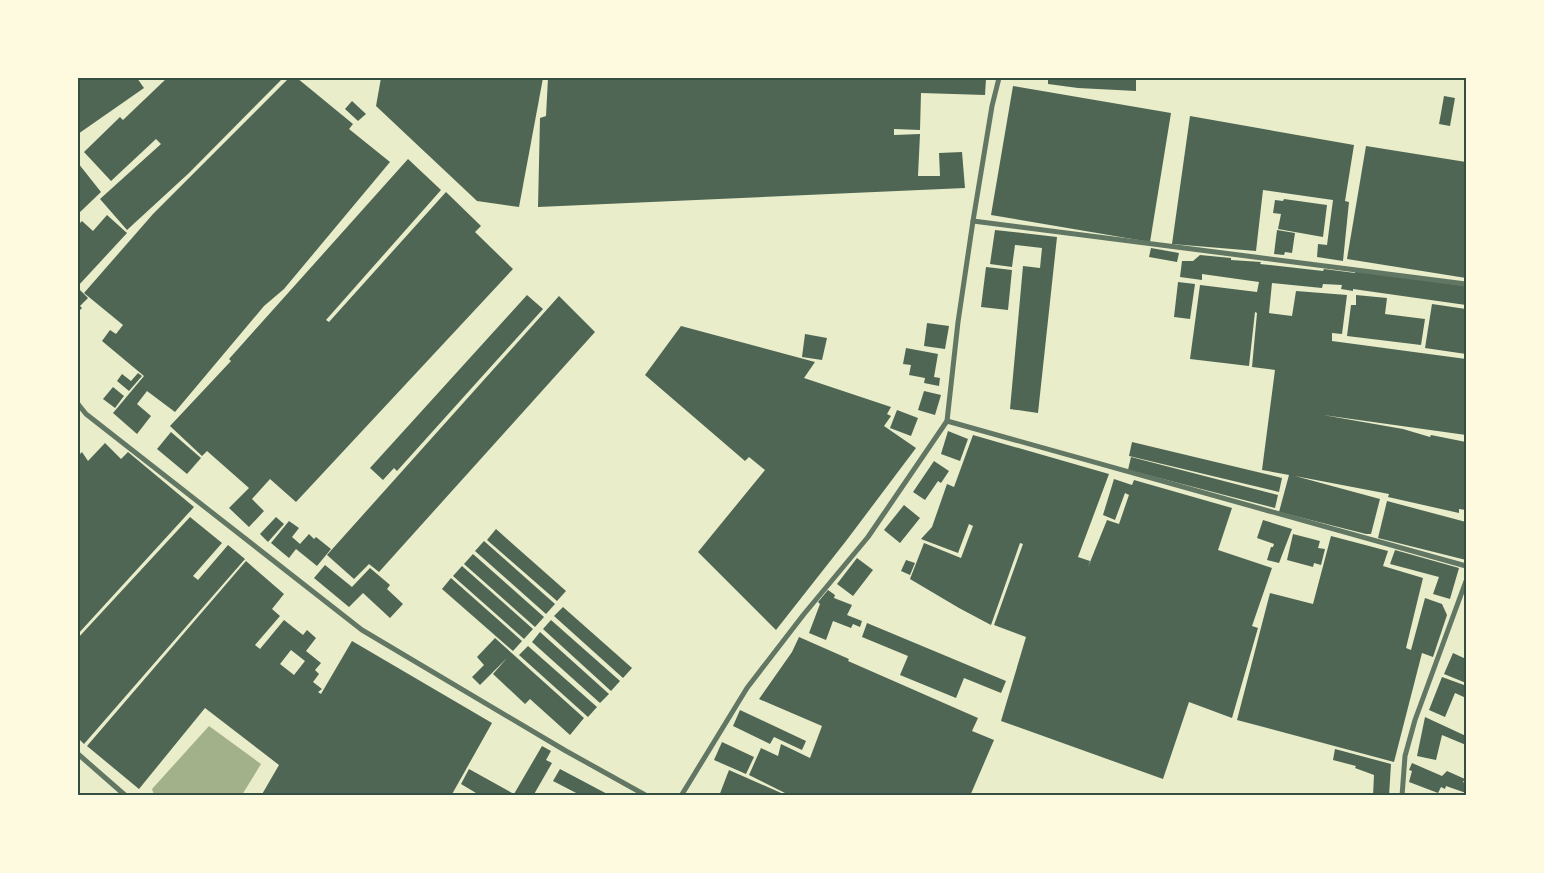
<svg xmlns="http://www.w3.org/2000/svg" width="1544" height="873" font-family="Karla,sans-serif">
<rect width="100%" height="100%" fill="#e9edc9"/>
<!-- water -->
<polygon fill="#a3b18a" points="209,726 261,764 242,795 154,795 152,789"/>
<!-- building -->
<g fill="#4f6655" fill-rule="evenodd">
<polygon points="78,78 137,78 144,88 78,134"/>
<polygon points="167,78 172,78 175,80 178,78 283,78 189,173 127,230 100,199 161,144 156,139 111,181 84,152 120,117 123,120"/>
<polygon points="289,78 297,78 353,124 349,129 390,162 284,289 264,306 175,412 147,391 137,404 151,416 137,434 113,413 144,376 102,341 110,330 116,334 123,325 84,293 153,214"/>
<polygon points="381,78 543,78 519,207 477,201 376,106"/>
<polygon points="548,78 962,78 986,79 985,95 921,93 920,130 894,129 894,135 920,134 918,176 940,176 939,153 962,152 965,188 538,207 540,118 546,116"/>
<polygon points="1048,78 1136,78 1136,91 1078,88 1048,84"/>
<polygon points="1013,86 1171,113 1150,242 991,215"/>
<polygon points="1444,96 1455,98 1450,126 1439,124"/>
<polygon points="352,101 366,114 358,121 345,109"/>
<polygon points="1190,116 1354,145 1345,201 1349,202 1343,261 1317,257 1318,244 1327,245 1333,200 1263,190 1256,251 1172,244"/>
<polygon points="1366,146 1466,162 1466,278 1347,259"/>
<polygon points="408,159 441,190 326,320 329,322 446,192 481,226 475,232 513,269 296,502 270,479 252,499 264,511 249,527 229,508 249,488 207,451 202,456 170,426 231,361 229,359"/>
<polygon points="78,163 101,192 78,214"/>
<polygon points="1284,199 1327,205 1323,237 1278,229 1281,214 1273,213 1275,200 1283,201"/>
<polygon points="107,215 127,233 78,286 78,225 82,221 93,231"/>
<polygon points="995,230 1057,237 1038,413 1010,409 1023,266 1040,268 1042,248 1015,245 1012,267 990,264"/>
<polygon points="1277,230 1295,233 1292,253 1285,252 1284,255 1274,254"/>
<polygon points="1151,248 1179,253 1177,262 1149,257"/>
<polygon points="1200,255 1231,258 1231,260 1261,262 1260,264 1323,271 1324,269 1355,273 1355,271 1466,286 1466,305 1353,289 1353,291 1341,289 1342,285 1323,284 1322,288 1272,283 1269,313 1292,316 1296,291 1347,295 1342,334 1332,333 1332,341 1466,359 1466,435 1323,415 1403,429 1430,437 1431,435 1466,442 1466,510 1459,509 1459,513 1388,497 1389,494 1295,476 1380,499 1371,534 1366,534 1279,512 1289,475 1262,470 1275,370 1252,367 1257,313 1255,312 1249,366 1190,359 1200,285 1257,292 1259,282 1202,274 1202,280 1180,277 1182,261 1193,261"/>
<polygon points="986,267 1012,270 1008,310 981,307"/>
<polygon points="1178,282 1195,284 1190,319 1174,317"/>
<polygon points="80,290 88,298 80,306 82,308 78,312 78,292"/>
<polygon points="527,295 543,309 397,471 394,468 383,480 370,468"/>
<polygon points="1356,295 1387,298 1385,314 1425,319 1421,345 1347,336 1351,305 1356,305"/>
<polygon points="559,296 595,332 379,572 369,564 354,579 327,555"/>
<polygon points="1432,304 1466,309 1466,354 1425,348"/>
<polygon points="927,323 949,326 945,349 924,346"/>
<polygon points="681,326 815,362 804,378 891,407 887,414 891,416 884,426 916,448 846,541 776,630 698,552 765,470 749,457 745,461 645,375"/>
<polygon points="805,334 827,338 822,360 802,357"/>
<polygon points="906,348 938,354 934,377 940,378 939,386 924,383 925,378 909,375 911,365 903,364"/>
<polygon points="138,373 142,376 129,391 117,381 122,374 131,381"/>
<polygon points="113,387 124,396 115,408 103,399"/>
<polygon points="924,391 941,395 935,415 918,410"/>
<polygon points="897,410 918,418 911,436 890,428"/>
<polygon points="948,431 968,439 960,461 941,454"/>
<polygon points="171,432 201,458 187,474 157,449"/>
<polygon points="973,435 1109,474 1078,557 1090,561 1088,567 1107,520 1119,524 1129,495 1125,493 1115,520 1103,515 1114,479 1132,485 1134,480 1232,508 1218,550 1272,568 1252,626 1258,628 1232,718 1189,702 1163,779 1001,721 1026,637 994,625 1023,544 1020,543 991,625 959,608 910,579 924,543 961,558 973,526 969,524 958,553 921,539 932,527 947,484 954,487"/>
<polygon points="1132,442 1282,478 1279,492 1129,456"/>
<polygon points="105,443 121,459 128,452 194,507 78,634 78,456 82,452 88,461"/>
<polygon points="1131,457 1278,495 1275,508 1128,470"/>
<polygon points="934,461 949,471 941,483 938,481 925,500 913,492"/>
<polygon points="1387,501 1466,522 1466,560 1378,538"/>
<polygon points="904,505 920,518 900,543 884,530"/>
<polygon points="190,517 222,543 193,576 198,580 228,545 245,559 84,744 78,738 78,638"/>
<polygon points="276,517 284,524 268,542 260,534"/>
<polygon points="1263,520 1292,529 1279,563 1267,560 1271,547 1273,547 1274,544 1257,538"/>
<polygon points="289,521 299,528 292,537 300,544 309,534 314,539 316,537 331,549 317,566 296,549 289,558 271,543"/>
<polygon points="496,529 566,591 557,601 487,540"/>
<polygon points="1293,534 1320,541 1318,548 1325,549 1321,565 1314,563 1313,567 1287,560"/>
<polygon points="1331,536 1388,551 1383,566 1423,578 1406,648 1411,650 1425,598 1442,604 1447,615 1433,657 1422,653 1394,762 1237,720 1270,593 1313,604"/>
<polygon points="484,541 555,604 546,614 475,551"/>
<polygon points="1395,550 1459,568 1450,599 1433,594 1439,577 1390,564"/>
<polygon points="473,554 544,617 535,627 464,564"/>
<polygon points="857,558 873,570 853,596 837,584"/>
<polygon points="906,560 915,563 910,575 901,571"/>
<path d="M246,561L284,594L272,609L280,616L255,645L260,649L284,620L303,635L307,630L316,638L306,651L321,663L315,670L319,674L313,682L322,689L318,692L321,694L352,641L492,723L451,796H261L279,765L205,708L139,789L87,746ZM291,650L305,661L294,675L280,664Z"/>
<polygon points="325,565 352,587 370,568 390,585 387,589 403,604 390,618 363,593 349,607 314,578"/>
<polygon points="462,566 533,629 524,639 453,576"/>
<polygon points="451,578 522,641 513,651 442,589"/>
<polygon points="828,590 835,595 834,598 852,605 847,615 862,621 860,627 853,624 851,628 833,621 826,640 809,633 820,604 818,602"/>
<polygon points="563,607 632,668 623,678 554,616"/>
<polygon points="551,620 620,681 611,691 543,629"/>
<polygon points="867,623 1006,681 1001,693 964,678 956,698 900,675 908,656 862,637"/>
<polygon points="540,632 609,694 600,703 532,642"/>
<polygon points="799,637 849,659 848,661 978,718 972,731 994,740 970,796 791,796 749,775 761,748 778,756 781,744 810,758 822,726 759,699 792,652"/>
<polygon points="495,638 584,718 570,735 530,699 525,704 493,674 507,658 480,685 472,677 484,665 477,657"/>
<polygon points="528,646 597,707 588,717 519,655"/>
<polygon points="1453,653 1466,659 1466,683 1444,674"/>
<polygon points="1442,677 1464,685 1464,687 1466,688 1466,698 1455,693 1445,717 1429,710"/>
<polygon points="740,710 806,741 802,750 774,737 770,744 733,726"/>
<polygon points="1425,717 1466,736 1466,745 1442,735 1436,760 1417,756"/>
<polygon points="722,742 754,757 746,774 714,760"/>
<polygon points="542,746 551,751 546,760 552,763 533,796 481,796 461,784 469,769 514,794"/>
<polygon points="1335,749 1391,764 1389,796 1373,796 1374,775 1355,768 1356,766 1333,760"/>
<polygon points="1412,763 1442,776 1447,771 1465,779 1463,782 1466,784 1466,793 1446,786 1445,789 1441,787 1438,793 1409,782 1412,771 1409,770"/>
<polygon points="560,769 611,796 582,796 553,781"/>
<polygon points="729,770 788,796 719,796"/>
</g>
<g fill="none" stroke-linecap="round" stroke-linejoin="round">
<!-- minor -->
<g stroke="#617663" stroke-width="5">
<polyline points="973,221 1466,284"/>
<polyline points="78,404 86,414 362,630 566,751 647,796"/>
<polyline points="947,421 1466,566"/>
<polyline points="78,754 126,796"/>
<polyline points="681,796 747,688 804,614 868,537 947,421 958,322 973,221 992,106 999,78"/>
<polyline points="1402,796 1405,756 1415,720 1466,581"/>
</g>
</g>
<!-- border -->
<rect width="1544" height="873" fill="none" stroke="#fefae0" stroke-width="158"/>
<rect x="79" y="79" width="1386" height="715" fill="none" stroke="#344e41" stroke-width="2"/>
</svg>
